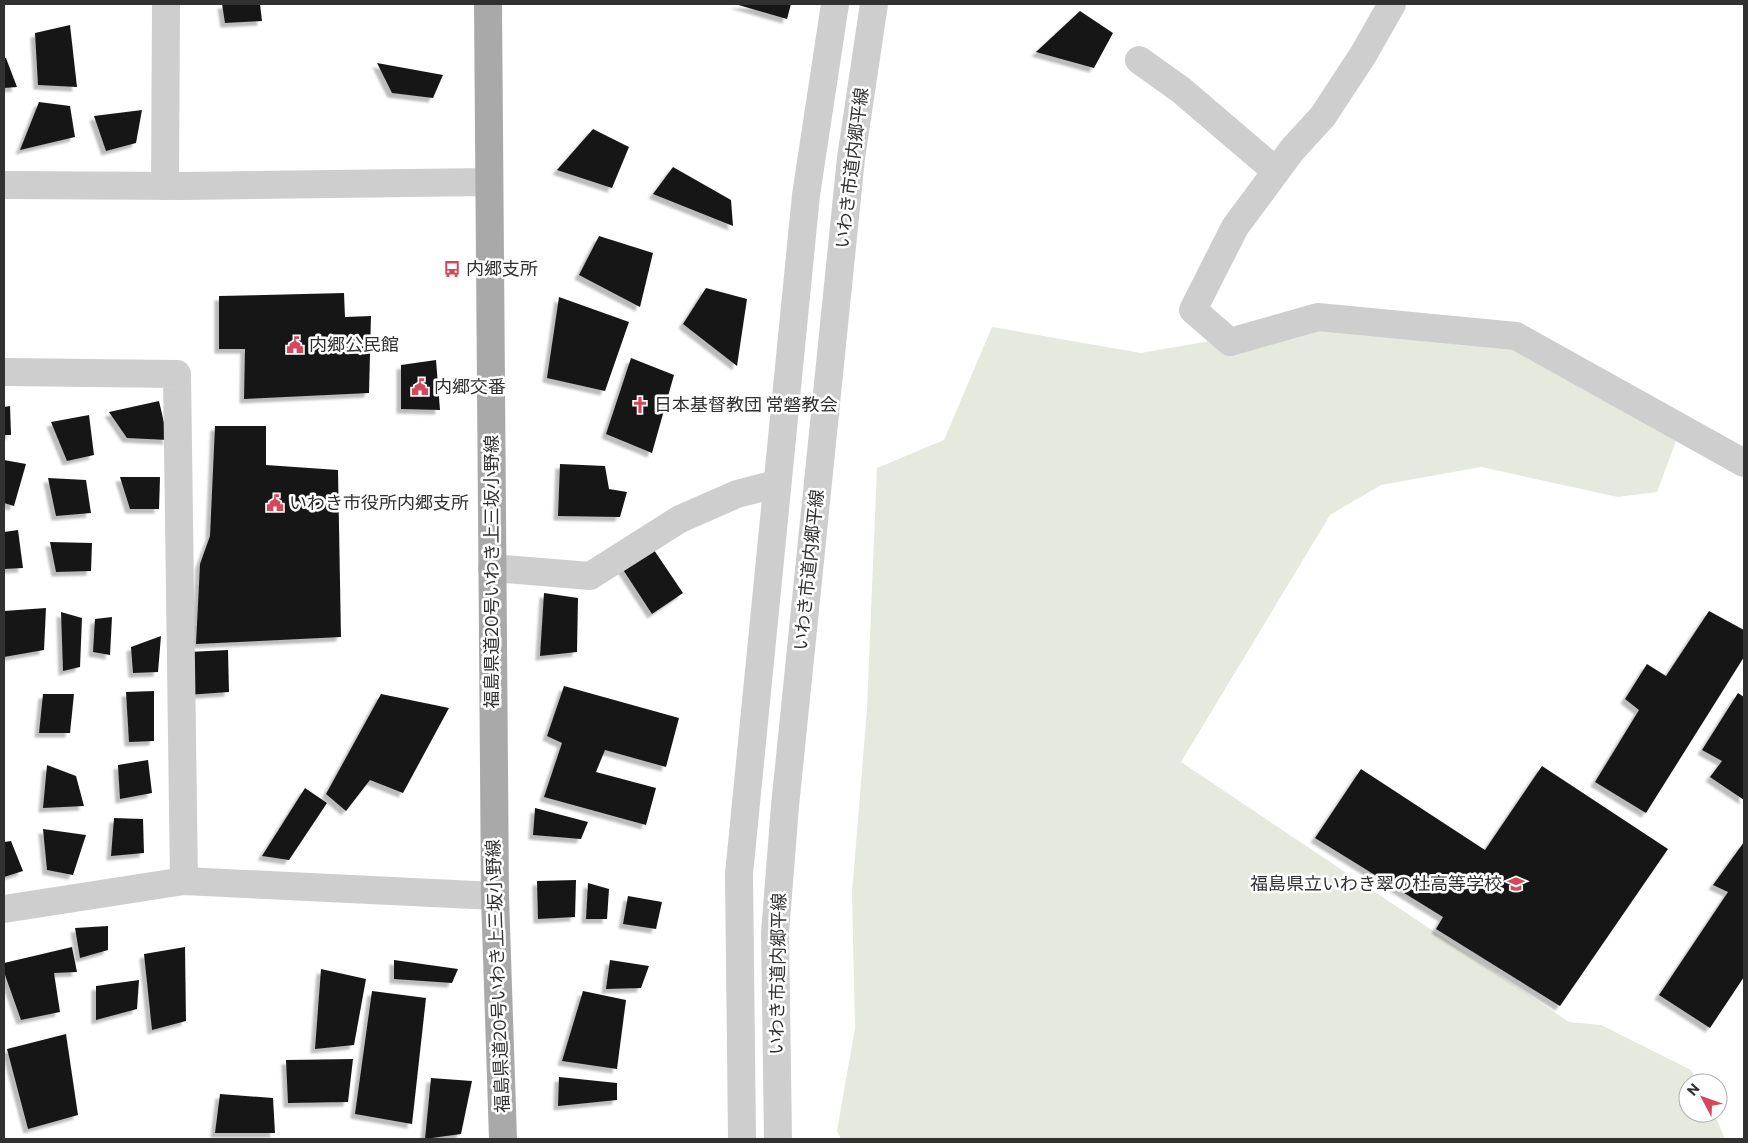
<svg xmlns="http://www.w3.org/2000/svg" width="1748" height="1143" font-family="Commissioner,'Noto Sans JP',sans-serif">
<defs>
<filter id="shadow"><feDropShadow dx="-4.5" dy="4.5" stdDeviation="1" flood-color="#0004"/></filter>
</defs>
<rect width="100%" height="100%" fill="#fff"/>
<!-- green -->
<polygon fill="#e5e9de" points="1302,325 1489,339 1632,406 1676,441 1657,492 1618,497 1481,467 1381,485 1330,515 1181,762 1569,1022 1601,1025 1691,1070 1698,1083 1688,1083 1688,1113 1714,1113 1725,1139 841,1139 837,1131 855,1028 852,893 867,709 877,468 944,440 992,327 1141,353"/>
<!-- building -->
<g fill="#181818" filter="url(#shadow)">
<polygon points="222,4 260,4 262,21 225,23"/>
<polygon points="735,4 791,4 787,19"/>
<polygon points="1080,11 1113,33 1094,68 1036,52"/>
<polygon points="70,25 77,87 38,85 35,33"/>
<polygon points="4,58 6,58 17,87 4,88"/>
<polygon points="377,63 443,75 433,98 392,93"/>
<polygon points="39,102 70,106 75,137 20,150"/>
<polygon points="142,110 136,143 106,151 94,116"/>
<polygon points="593,129 629,147 612,188 557,170"/>
<polygon points="673,167 731,200 733,226 653,194"/>
<polygon points="599,236 653,253 640,307 579,275"/>
<polygon points="706,288 747,299 737,366 683,324"/>
<polygon points="344,293 345,317 371,316 369,393 244,399 245,349 219,349 219,296"/>
<polygon points="559,297 629,322 605,391 547,378"/>
<polygon points="631,358 674,375 652,453 606,434"/>
<polygon points="436,360 440,410 401,409 401,365"/>
<polygon points="159,401 168,440 127,438 109,412"/>
<polygon points="10,406 11,435 4,435 4,407"/>
<polygon points="89,415 94,455 67,461 51,422"/>
<polygon points="215,426 266,426 266,465 338,470 341,637 196,644 200,564 210,536"/>
<polygon points="4,460 26,464 14,506 4,503"/>
<polygon points="560,464 605,466 609,489 627,492 620,517 558,516"/>
<polygon points="120,477 160,477 159,509 130,509"/>
<polygon points="48,478 86,480 91,513 56,516"/>
<polygon points="18,530 23,568 4,569 4,532"/>
<polygon points="50,542 92,543 91,571 56,572"/>
<polygon points="654,550 683,593 652,614 620,565"/>
<polygon points="544,593 578,598 577,652 540,656"/>
<polygon points="46,608 44,650 4,657 4,611"/>
<polygon points="1709,611 1744,630 1744,657 1646,813 1595,782 1639,710 1625,699 1647,664 1666,676"/>
<polygon points="61,612 82,618 80,667 63,671"/>
<polygon points="112,617 110,655 93,652 95,619"/>
<polygon points="161,636 158,672 133,673 131,647"/>
<polygon points="228,650 229,692 187,695 188,652"/>
<polygon points="564,686 679,718 666,767 605,750 596,772 656,788 646,825 544,797 562,743 547,736"/>
<polygon points="154,691 154,741 129,742 126,692"/>
<polygon points="1738,693 1744,697 1744,800 1710,777 1722,761 1702,750"/>
<polygon points="43,694 74,694 70,733 39,733"/>
<polygon points="381,694 449,708 403,793 370,780 346,811 326,794"/>
<polygon points="148,760 152,793 120,799 118,765"/>
<polygon points="47,765 76,776 84,806 43,808"/>
<polygon points="1542,766 1668,849 1560,1006 1436,929 1443,917 1315,838 1361,769 1485,850"/>
<polygon points="305,788 327,803 289,860 262,856"/>
<polygon points="535,808 588,822 581,839 533,835"/>
<polygon points="114,818 143,819 144,853 111,856"/>
<polygon points="43,829 86,835 73,875 47,870"/>
<polygon points="11,841 23,871 4,877 4,842"/>
<polygon points="1744,842 1744,977 1710,1028 1659,995 1728,892 1713,885"/>
<polygon points="576,880 575,917 538,919 537,881"/>
<polygon points="588,883 609,889 607,919 586,919"/>
<polygon points="628,896 662,902 656,929 623,924"/>
<polygon points="108,926 108,950 80,958 75,928"/>
<polygon points="72,947 77,972 54,973 60,1012 21,1020 4,972 4,963"/>
<polygon points="185,947 186,1021 152,1030 144,954"/>
<polygon points="394,960 458,969 452,983 394,979"/>
<polygon points="610,960 649,966 641,988 606,989"/>
<polygon points="321,969 366,979 354,1045 315,1049"/>
<polygon points="139,980 137,1009 96,1020 96,986"/>
<polygon points="372,991 426,998 412,1124 355,1114"/>
<polygon points="583,991 626,1000 617,1069 562,1061"/>
<polygon points="66,1034 78,1115 28,1129 7,1049"/>
<polygon points="353,1059 348,1102 288,1103 286,1060"/>
<polygon points="559,1077 617,1083 617,1100 558,1106"/>
<polygon points="431,1078 472,1081 461,1134 425,1139"/>
<polygon points="220,1094 273,1098 275,1133 215,1133"/>
</g>
<g fill="none" stroke-linecap="round" stroke-linejoin="round">
<!-- minor -->
<g stroke="#cecece" stroke-width="28">
<polyline points="1392,4 1363,55 1323,116 1292,150 1235,227 1193,310 1230,342 1318,317 1516,336 1744,463"/>
<polyline points="1139,60 1181,90 1276,171"/>
<polyline points="4,185 184,186 489,182"/>
<polyline points="165,186 166,4"/>
<polyline points="4,372 177,374 184,881"/>
<polyline points="492,568 590,576 680,519 737,494 776,484"/>
<polyline points="4,909 184,881 495,896"/>
<polyline points="742,1139 739,874 806,195 835,4"/>
<polyline points="778,1139 775,933 785,806 851,158 874,4"/>
</g>
<!-- major -->
<polyline stroke="#a9a9a9" stroke-width="28" points="488,4 495,896 503,1139"/>
</g>
<!-- icons -->
<defs>
<g id="bus-bare" transform="scale(1.35)"><path d="M-5-6H5V4H4V6H2V4H-2V6H-4V4H-5ZM-3.5-4V0h7V-4ZM-3.5 1.2v1.5H-2V1.2ZM2 1.2v1.5H3.5V1.2Z" fill="#d5475b" stroke="#fff" stroke-width="2.5" paint-order="stroke"/></g>
<g id="civic-bare" transform="scale(1.35)"><path d="M-.6-6.5H3V-4.5H.6V-3L4-1V1h2V6H-6V1h2V-1L-.6-3ZM-1.2 2.5V6h2.4V2.5Z" fill="#d5475b" stroke="#fff" stroke-width="2.5" paint-order="stroke"/></g>
<g id="church-bare" transform="scale(1.35)"><path d="M-1.2-6h2.4v3.5h3.3v2.4h-3.3V6h-2.4V-.1h-3.3v-2.4h3.3Z" fill="#d5475b" stroke="#fff" stroke-width="2.5" paint-order="stroke"/></g>
<g id="school-bare" transform="scale(1.35)"><path d="M0-5L7-2L0 1L-7-2ZM-4 1L0 2.5L4 1V4Q0 6-4 4Z" fill="#d5475b" stroke="#fff" stroke-width="2.5" paint-order="stroke"/></g>
</defs>
<g fill-rule="evenodd">
<use href="#bus-bare" x="452" y="269"/>
<use href="#civic-bare" x="295" y="345"/>
<use href="#civic-bare" x="420" y="387"/>
<use href="#church-bare" x="640" y="405"/>
<use href="#civic-bare" x="275" y="503"/>
<use href="#school-bare" x="1516" y="884"/>
</g>
<g text-anchor="middle" stroke-width="5" stroke-linejoin="round" paint-order="stroke">
<!-- street labels -->
<g font-size="18" fill="#313131" stroke="#fff">
<text transform="translate(852 168) rotate(-83)" y="6">いわき市道内郷平線</text>
<text transform="translate(809 570) rotate(-84)" y="6">いわき市道内郷平線</text>
<text transform="translate(492 572) rotate(-90)" y="6">福島県道20号いわき上三坂小野線</text>
<text transform="translate(778 974) rotate(-89)" y="6">いわき市道内郷平線</text>
<text transform="translate(498 976) rotate(-92)" y="6">福島県道20号いわき上三坂小野線</text>
</g>
<!-- poi labels -->
<g font-size="18" fill="#313131" stroke="#fff" text-anchor="start">
<text x="466" y="275">内郷支所</text>
<text x="309" y="351">内郷公民館</text>
<text x="434" y="393">内郷交番</text>
<text x="654" y="411">日本基督教団 常磐教会</text>
<text x="289" y="509">いわき市役所内郷支所</text>
<text x="1502" y="890" text-anchor="end">福島県立いわき翠の杜高等学校</text>
</g>
</g>
<!-- border -->
<rect width="1748" height="1143" fill="none" stroke="#313131" stroke-width="10"/>
<!-- north arrow -->
<g transform="translate(1703 1098) rotate(311)"><circle r="24" fill="#ffffff" stroke="#adadad"/>
<path d="M0-4L9 19L0 12L-9 19Z" fill="#d5475b"/>
<text y="-8" font-size="14" font-weight="bold" text-anchor="middle" fill="#313131">N</text>
</g>
</svg>
